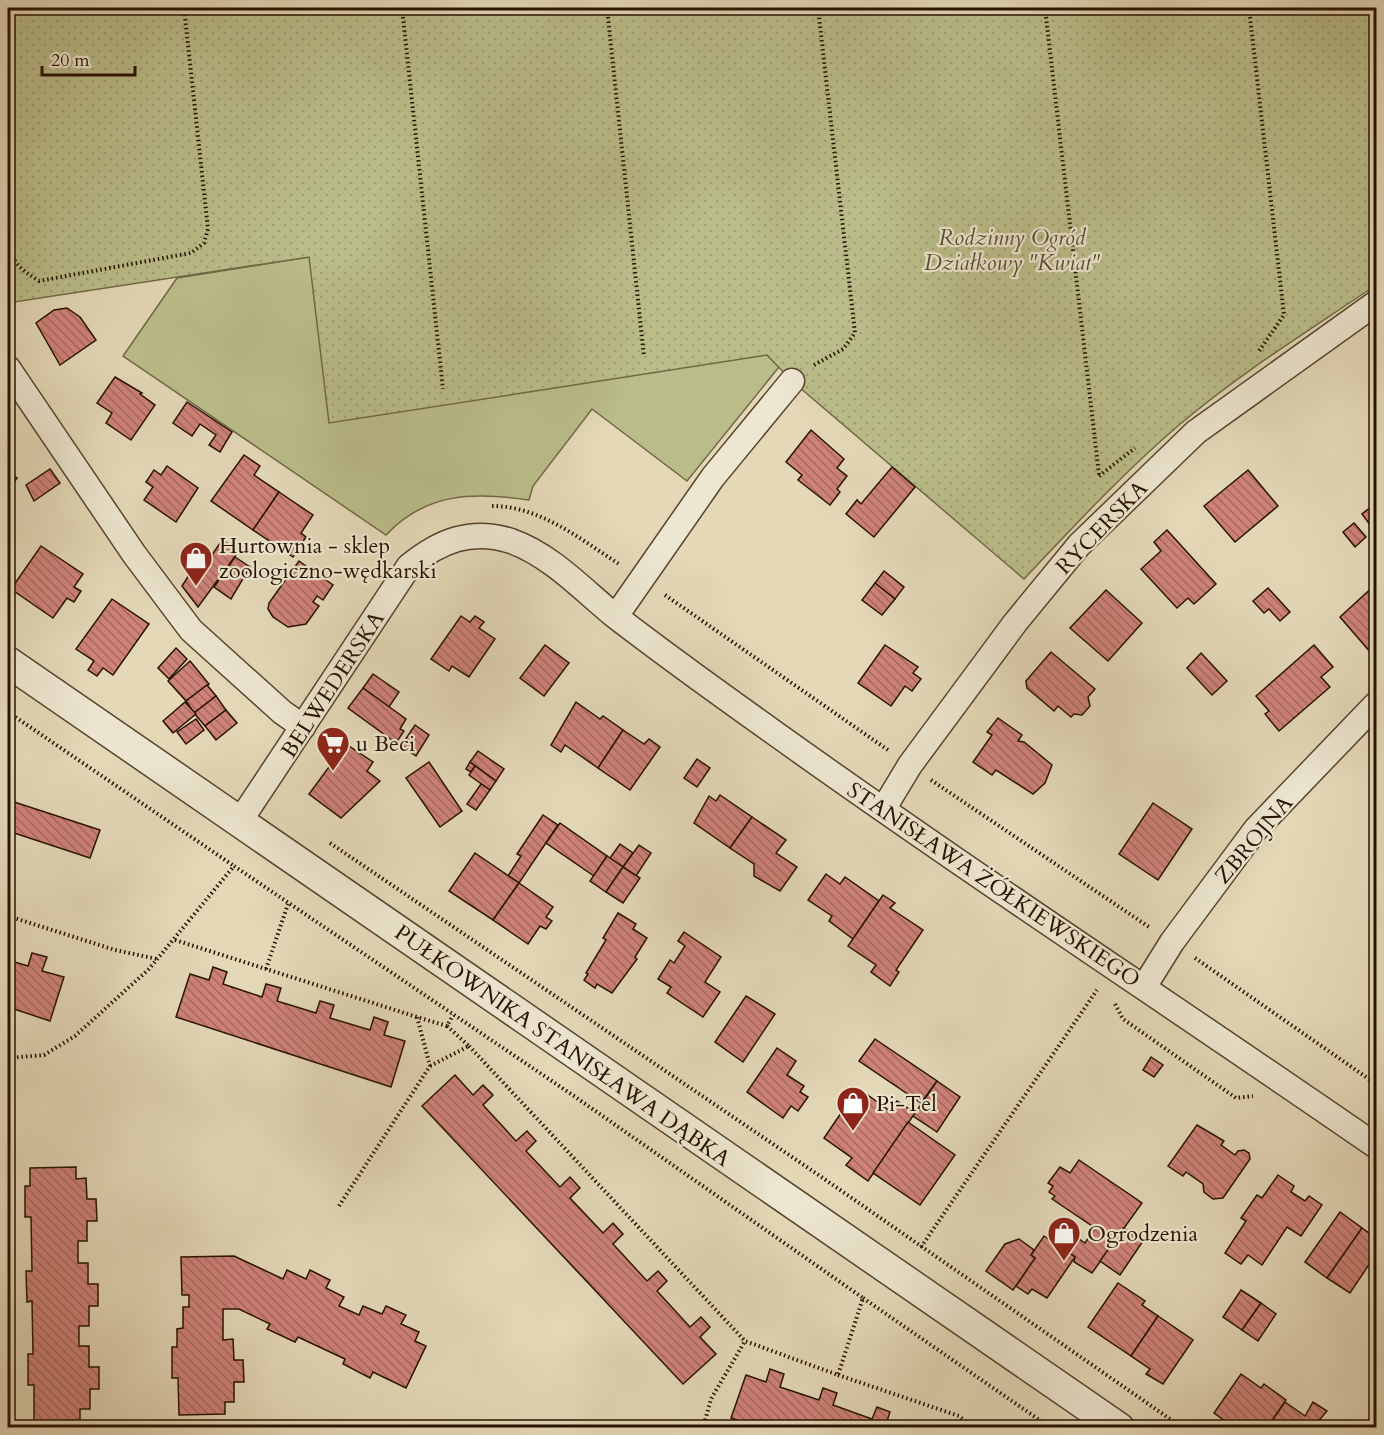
<svg xmlns="http://www.w3.org/2000/svg" width="1384" height="1435" font-family="Cardo,serif">
<defs>
<pattern id="garden-dots" width="8" height="8" patternUnits="userSpaceOnUse" patternTransform="scale(1.5)"><rect width="8" height="8" fill="#babd8a"/><path d="M2 2h.1M6 6h.1" fill="none" stroke="#a0a175" stroke-width="1.8" stroke-linecap="round"/></pattern>
<pattern id="building-back-hatch" width="6" height="6" patternUnits="userSpaceOnUse" patternTransform="scale(1.5)"><rect width="6" height="6" fill="#cf8279"/><path d="M-1 5l2 2M0 0l6 6M5-1l2 2" fill="none" stroke="#a86961"/></pattern>
</defs>
<rect width="100%" height="100%" fill="#e4d8b7"/>
<filter id="stains"><feTurbulence type="fractalNoise" baseFrequency=".00333" numOctaves="4"/><feColorMatrix values="0 0 0 0 .2 0 0 0 0 .09 0 0 0 0 .02 0 0 0 .5 -.17"/></filter>
<radialGradient id="worn" r=".72"><stop offset=".6" stop-color="#630" stop-opacity="0"/><stop offset="1" stop-color="#630" stop-opacity=".3"/></radialGradient>
<!-- green -->
<path fill="#babd8a" stroke="#706845" stroke-width="1.5" d="M309,257L767,355L779,367L687,481L592,409L533,486L529,500C475,492 426,492 386,535L123,356L177,278Z"/>
<!-- garden -->
<path fill="url(#garden-dots)" stroke="#706845" stroke-width="1.5" d="M8,8H1376V285C1310,330 1240,373 1179,425C1123,473 1074,526 1024,579L792,381L767,355L329,423L309,257L8,303Z"/>
<!-- building -->
<g fill="url(#building-back-hatch)" stroke="#271200" stroke-width="1.5">
<polygon points="67,308 80,317 96,340 60,365 36,323 54,310"/>
<polygon points="115,377 142,393 140,394 155,405 131,440 106,423 112,413 97,403"/>
<polygon points="1376,380 1376,394 1371,383"/>
<polygon points="187,402 232,432 220,452 209,445 216,435 200,424 192,436 173,423"/>
<polygon points="811,430 844,459 837,468 847,476 837,489 840,492 830,505 798,480 802,475 786,462"/>
<polygon points="244,455 260,466 254,475 279,492 253,530 211,501"/>
<polygon points="167,466 198,488 176,522 144,500 153,487 146,482 154,470 161,475"/>
<polygon points="892,467 915,487 874,537 846,514 857,500 861,504"/>
<polygon points="50,469 60,483 34,501 26,485"/>
<polygon points="1248,470 1278,506 1235,542 1204,506"/>
<polygon points="8,471 17,478 8,492"/>
<polygon points="279,492 313,515 301,533 306,537 293,557 253,530"/>
<polygon points="1376,503 1376,533 1362,514"/>
<polygon points="1354,523 1366,537 1355,547 1343,532"/>
<polygon points="1167,530 1216,584 1194,604 1188,598 1177,608 1141,569 1161,551 1154,542"/>
<polygon points="222,540 239,551 198,607 182,586 191,572 198,576"/>
<polygon points="41,546 83,574 74,587 81,591 74,602 67,598 53,618 11,589"/>
<polygon points="235,557 250,567 231,599 214,587"/>
<polygon points="299,561 333,585 323,600 317,596 313,602 319,606 306,624 288,627 273,617 268,609 269,603"/>
<polygon points="884,571 904,587 895,599 875,583"/>
<polygon points="875,583 895,599 882,615 862,600"/>
<polygon points="1376,584 1376,649 1371,653 1340,617"/>
<polygon points="1268,588 1290,612 1280,621 1269,609 1264,613 1253,601"/>
<polygon points="1106,590 1142,623 1108,661 1070,628"/>
<polygon points="112,599 149,624 113,675 103,668 97,676 88,670 94,661 76,649"/>
<polygon points="461,616 470,622 475,616 484,622 479,628 495,639 469,677 452,666 449,671 431,659"/>
<polygon points="545,645 569,663 544,696 520,678"/>
<polygon points="885,645 918,667 913,673 921,679 912,691 905,686 891,706 858,683"/>
<polygon points="1314,645 1333,667 1321,677 1330,687 1279,731 1265,714 1269,711 1256,696"/>
<polygon points="176,648 187,659 169,679 158,668"/>
<polygon points="1051,652 1095,689 1088,697 1090,706 1082,715 1074,714 1071,717 1058,706 1054,711 1027,688 1026,681"/>
<polygon points="1201,653 1227,681 1212,695 1187,668"/>
<polygon points="190,661 209,684 186,701 168,681"/>
<polygon points="373,674 399,692 389,707 363,688"/>
<polygon points="207,685 216,696 194,713 186,701"/>
<polygon points="363,688 406,719 400,729 404,731 396,743 348,708"/>
<polygon points="216,696 226,710 205,726 194,713"/>
<polygon points="185,702 196,714 173,733 163,721"/>
<polygon points="576,702 600,719 603,716 623,730 598,768 565,745 561,752 551,745"/>
<polygon points="226,710 237,723 216,740 205,726"/>
<polygon points="998,718 1022,735 1018,741 1024,742 1052,765 1045,783 1033,794 996,770 992,775 973,762 992,735 987,732"/>
<polygon points="196,719 204,730 186,744 177,732"/>
<polygon points="415,725 429,735 416,756 401,746"/>
<polygon points="623,730 644,744 649,739 660,747 630,790 598,768"/>
<polygon points="349,746 373,762 367,771 380,781 341,818 309,794 340,752 343,754"/>
<polygon points="478,751 504,769 496,781 470,762"/>
<polygon points="697,759 710,768 697,787 684,778"/>
<polygon points="429,762 462,811 440,827 406,778"/>
<polygon points="470,762 475,766 471,772 466,769"/>
<polygon points="475,766 496,781 490,790 469,775"/>
<polygon points="481,784 490,790 476,810 467,804"/>
<polygon points="720,795 752,817 730,848 694,823 709,796 716,801"/>
<polygon points="8,800 100,830 90,858 8,831"/>
<polygon points="1153,803 1192,829 1158,880 1119,854"/>
<polygon points="543,815 558,825 519,883 508,876 521,856 517,854"/>
<polygon points="752,817 786,840 776,853 797,867 780,891 754,876 754,864 730,848"/>
<polygon points="560,823 607,856 594,876 546,843"/>
<polygon points="620,844 633,853 623,867 610,858"/>
<polygon points="639,845 651,853 636,876 623,867"/>
<polygon points="475,853 519,883 493,920 449,891"/>
<polygon points="607,856 623,867 606,892 590,881"/>
<polygon points="623,867 640,878 623,903 606,892"/>
<polygon points="826,874 840,884 845,877 879,901 853,939 829,921 832,916 808,900"/>
<polygon points="519,883 553,907 546,917 552,921 546,929 540,926 528,944 493,920"/>
<polygon points="883,895 895,903 890,908 923,930 896,970 899,972 890,986 871,972 876,965 848,946"/>
<polygon points="618,913 636,924 633,929 647,938 635,957 637,959 612,993 597,984 595,988 584,980 588,974 586,973 606,940 603,938"/>
<polygon points="684,932 721,957 705,982 720,992 703,1017 667,993 671,987 658,979 670,960 674,963 685,946 678,941"/>
<polygon points="32,953 47,957 42,971 64,977 50,1021 8,1007 8,960 28,966"/>
<polygon points="213,967 227,972 223,984 262,997 266,984 281,988 277,1001 316,1013 320,1001 334,1005 330,1018 370,1030 374,1017 388,1022 384,1035 405,1041 391,1087 176,1017 190,974 209,980"/>
<polygon points="746,996 775,1014 743,1062 715,1042"/>
<polygon points="875,1039 937,1081 921,1103 859,1061"/>
<polygon points="777,1048 796,1061 787,1075 804,1086 800,1092 808,1097 798,1111 791,1106 783,1118 747,1092"/>
<polygon points="1151,1057 1163,1065 1154,1077 1143,1070"/>
<polygon points="455,1075 473,1095 483,1085 493,1095 483,1105 516,1141 527,1131 536,1141 526,1151 560,1187 570,1177 580,1188 570,1198 603,1233 613,1223 623,1234 613,1244 647,1281 658,1271 667,1281 657,1291 690,1327 701,1317 710,1327 700,1337 716,1354 683,1384 422,1106"/>
<polygon points="937,1081 960,1097 937,1132 913,1116"/>
<polygon points="858,1088 890,1111 897,1101 915,1113 868,1181 846,1165 852,1158 824,1138"/>
<polygon points="908,1122 955,1155 920,1205 873,1173"/>
<polygon points="1197,1125 1224,1141 1221,1145 1235,1155 1238,1151 1244,1150 1249,1153 1250,1159 1223,1198 1213,1199 1204,1192 1203,1184 1186,1172 1183,1176 1168,1166"/>
<polygon points="1079,1160 1142,1203 1092,1273 1074,1262 1075,1257 1048,1239 1058,1225 1085,1243 1095,1228 1052,1199 1055,1196 1049,1192 1053,1186 1048,1183 1060,1167 1070,1173"/>
<polygon points="76,1167 76,1179 86,1178 87,1199 96,1199 97,1221 87,1221 87,1241 78,1241 78,1263 88,1263 88,1284 98,1284 98,1306 89,1306 89,1326 79,1326 79,1346 89,1346 89,1367 99,1367 99,1389 90,1389 90,1409 80,1409 80,1420 34,1421 34,1385 28,1385 28,1354 33,1354 32,1301 27,1302 26,1271 32,1271 31,1217 25,1217 25,1186 30,1186 30,1168"/>
<polygon points="1278,1175 1294,1186 1291,1192 1305,1201 1309,1196 1322,1205 1301,1236 1287,1227 1262,1265 1248,1255 1241,1264 1225,1253 1246,1221 1241,1218 1257,1195 1262,1198"/>
<polygon points="1340,1212 1362,1228 1327,1278 1305,1262"/>
<polygon points="1123,1228 1143,1241 1120,1275 1100,1261"/>
<polygon points="1362,1228 1376,1238 1376,1254 1350,1293 1327,1278"/>
<polygon points="1044,1236 1075,1257 1047,1298 1032,1289 1028,1294 1016,1286 1035,1258 1031,1255"/>
<polygon points="1019,1239 1034,1250 1031,1255 1035,1258 1013,1290 986,1271 1005,1244"/>
<polygon points="234,1256 283,1279 287,1270 306,1279 310,1270 330,1280 326,1288 344,1297 339,1306 359,1315 363,1306 382,1314 386,1306 406,1315 401,1324 419,1332 415,1341 426,1346 406,1388 373,1372 370,1378 343,1364 345,1359 298,1337 295,1342 267,1329 270,1324 239,1309 223,1309 223,1340 233,1339 234,1360 243,1360 244,1382 234,1382 234,1402 225,1402 225,1414 179,1415 178,1378 172,1378 172,1347 177,1347 177,1329 183,1328 183,1307 189,1307 189,1295 182,1295 181,1257"/>
<polygon points="1118,1283 1145,1301 1142,1305 1158,1316 1131,1356 1088,1327"/>
<polygon points="1241,1290 1261,1303 1242,1330 1223,1317"/>
<polygon points="1376,1296 1376,1321 1372,1318 1376,1311 1370,1307"/>
<polygon points="1261,1303 1276,1314 1258,1341 1242,1330"/>
<polygon points="1158,1316 1193,1340 1163,1384 1146,1374 1150,1369 1131,1356"/>
<polygon points="770,1369 784,1374 780,1387 819,1400 823,1388 837,1393 833,1405 872,1419 877,1407 890,1412 886,1424 896,1428 758,1428 731,1418 746,1375 766,1382"/>
<polygon points="1241,1374 1261,1388 1264,1384 1286,1400 1267,1428 1235,1428 1214,1413"/>
<polygon points="1285,1402 1305,1416 1313,1402 1327,1411 1316,1424 1321,1428 1267,1428"/>
</g>
<g fill="none" stroke-linecap="round" stroke-linejoin="round">
<!-- minor casing -->
<g stroke="#56442e" stroke-width="27">
<g id="minor">
<polyline points="8,368 134,554 191,630 282,712 303,727"/>
<polyline points="616,616 713,477 792,381"/>
<polyline points="884,808 910,765 1015,623 1079,545 1196,432 1376,303"/>
<path d="M240,821L409,566C440,541 471,528 511,541C551,555 583,590 615,616C663,653 713,689 762,724C964,869 1172,1005 1376,1146"/>
<polyline points="1144,987 1172,942 1256,829 1376,704"/>
</g>
</g>
<!-- tertiary casing -->
<g stroke="#56442e" stroke-width="33">
<polyline id="tertiary" points="8,662 1119,1428"/>
</g>
<!-- path -->
<g stroke="#271200" stroke-width="4" stroke-dasharray="1.5 3" stroke-linecap="butt">
<polyline points="402,8 443,389"/>
<polyline points="607,8 644,357"/>
<polyline points="1045,8 1099,475"/>
<polyline points="1249,8 1284,315 1259,351"/>
<path d="M8,239C10,261 21,270 39,281L191,253L204,243L208,229L184,8"/>
<polyline points="814,365 843,349 855,333 818,8"/>
<polyline points="1099,476 1135,448"/>
<path d="M492,506C540,506 580,539 619,564"/>
<polyline points="665,595 888,750"/>
<polyline points="8,712 234,866"/>
<polyline points="931,780 1149,927"/>
<polyline points="330,843 820,1176 1183,1428"/>
<polyline points="8,916 115,950 157,959"/>
<polyline points="175,940 417,1017"/>
<polyline points="1195,958 1376,1084"/>
<polyline points="266,969 288,904"/>
<polyline points="1115,1004 1123,1019 1236,1098 1253,1096"/>
<polyline points="469,1046 745,1341"/>
<polyline points="8,1058 44,1055 75,1036 149,969 234,866 574,1096 863,1298 838,1375 745,1341 711,1399 703,1428"/>
<polyline points="430,1066 469,1046 447,1026"/>
<polyline points="339,1206 430,1066 417,1017 447,1026 453,1015"/>
<polyline points="921,1247 1097,990"/>
<polyline points="863,1298 1051,1428"/>
<polyline points="838,1375 959,1416 974,1428"/>
</g>
<!-- minor -->
<use href="#minor" stroke="#ede6d0" stroke-width="24"/>
<!-- tertiary -->
<use href="#tertiary" stroke="#ede6d0" stroke-width="30"/>
</g>
<!-- icons -->
<defs>
<g id="shop-pin" transform="scale(1.725)"><path d="M0 17L-7.5 6A9.5 9.5 0 1 1 7.5 6Z" fill="#8f2418" stroke="#ede6d0"/><path d="M-5-2.5h2.3a2.7 3.5 0 0 1 5.4 0H5L5.5 6h-11ZM-1.5-2.5h3a1.5 2.3 0 0 0-3 0Z" fill="#fff"/></g>
<g id="supermarket-pin" transform="scale(1.725)"><path d="M0 17L-7.5 6A9.5 9.5 0 1 1 7.5 6Z" fill="#8f2418" stroke="#ede6d0"/><path d="M-6-5.5h2.5l.6 2H6L4.5 2H-2.5L-4.4-4H-6ZM-1.5 3.2a1.3 1.3 0 1 0 .1 0ZM3 3.2a1.3 1.3 0 1 0 .1 0Z" fill="#fff"/></g>
</defs>
<g fill-rule="evenodd">
<use href="#shop-pin" x="196" y="558"/>
<use href="#supermarket-pin" x="333" y="743"/>
<use href="#shop-pin" x="853" y="1103"/>
<use href="#shop-pin" x="1064" y="1233"/>
</g>
<g text-anchor="middle" stroke-width="4.5" stroke-linejoin="round" paint-order="stroke">
<!-- park labels -->
<g font-size="22" font-style="italic" fill="#5a4e30" stroke="#ede6d0">
<text x="1012" y="245">Rodzinny Ogród<tspan x="1012" dy="25">Działkowy "Kwiat"</tspan></text>
</g>
<!-- street labels -->
<g font-size="22" fill="#271200" stroke="#ede6d0">
<text transform="translate(1101 527) rotate(-46)" y="8">RYCERSKA</text>
<text transform="translate(332 684) rotate(-57)" y="8">BELWEDERSKA</text>
<text transform="translate(1253 839) rotate(-50)" y="8">ZBROJNA</text>
<text transform="translate(994 884) rotate(34)" y="8">STANISŁAWA ŻÓŁKIEWSKIEGO</text>
<text transform="translate(563 1045) rotate(35)" y="8">PUŁKOWNIKA STANISŁAWA DĄBKA</text>
</g>
<!-- poi labels -->
<g font-size="22" fill="#271200" stroke="#ede6d0" text-anchor="start">
<text x="219" y="553">Hurtownia - sklep<tspan x="219" dy="25">zoologiczno-wędkarski</tspan></text>
<text x="356" y="751">u Beci</text>
<text x="876" y="1111">Pi-Tel</text>
<text x="1087" y="1241">Ogrodzenia</text>
</g>
</g>
<!-- margin -->
<rect width="1384" height="1435" fill="none" stroke="#e4d8b7" stroke-width="30"/>
<rect x="9" y="9" width="1366" height="1417" fill="none" stroke="#271200" stroke-width="3"/>
<rect x="15" y="15" width="1354" height="1405" fill="none" stroke="#271200" stroke-width="1.5"/>
<!-- scale -->
<path d="M42 66v9h93v-9" fill="none" stroke="#271200" stroke-width="3"/>
<text x="51" y="66" font-size="18" fill="#271200" stroke="#ede6d0" stroke-width="4.5" paint-order="stroke">20 m</text>
<rect width="100%" height="100%" filter="url(#stains)"/>
<rect width="100%" height="100%" fill="url(#worn)"/>
</svg>
